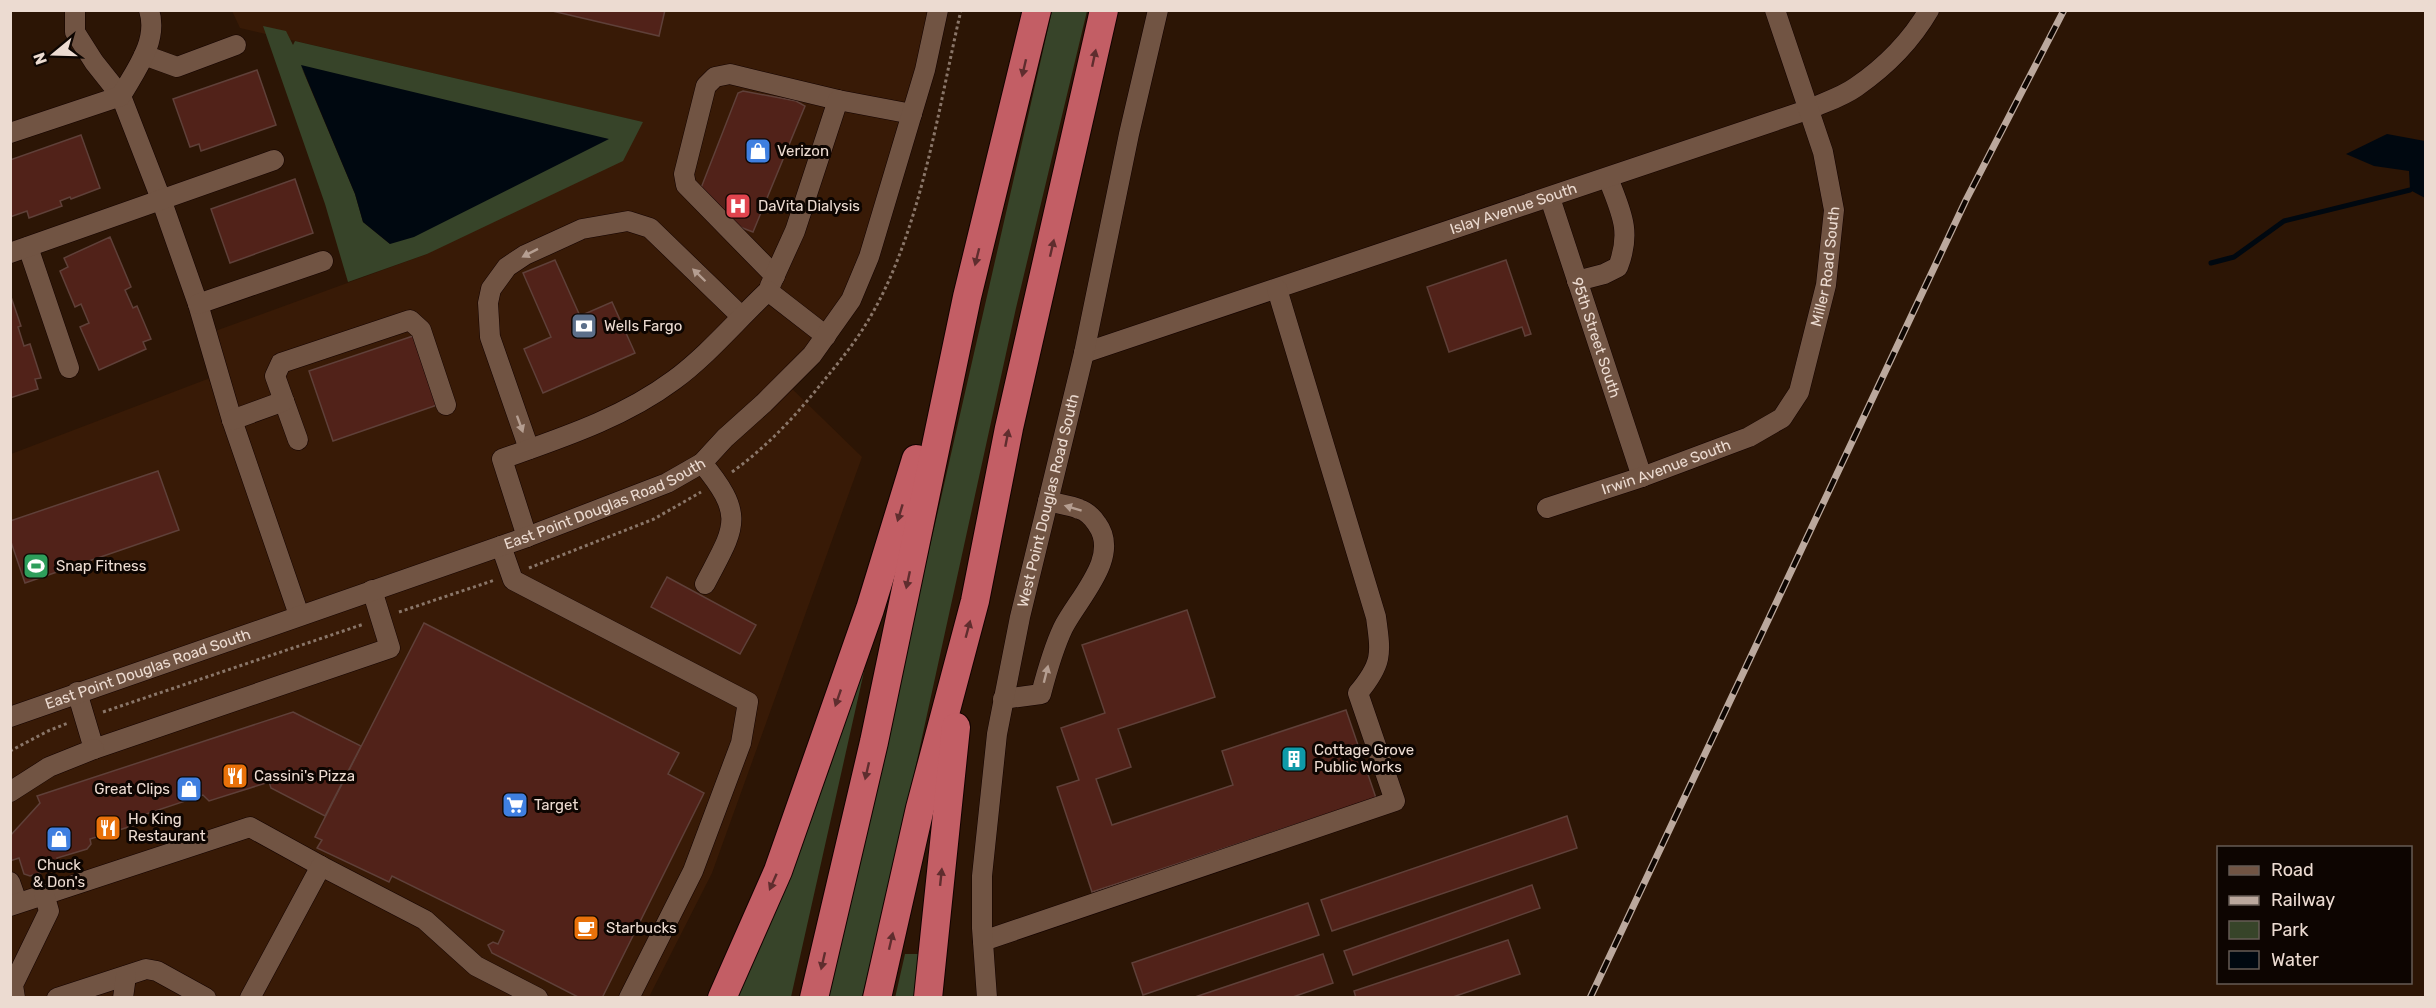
<svg xmlns="http://www.w3.org/2000/svg" width="2436" height="1008" font-family="Rubik,sans-serif">
<rect width="100%" height="100%" fill="#2c1505"/>
<!-- built -->
<polygon fill="#381a06" points="232,11 938,11 869,257 785,382 862,457 712,873 649,997 11,998 11,454 218,375 207,334 427,254 642,122 240,28"/>
<!-- green -->
<g fill="#374429" fill-rule="evenodd">
<polygon points="1052,11 1087,11 1016,308 900,838 862,997 827,998"/>
<path d="M263,26L286,31L293,45L295,41L643,122L623,161L427,254L348,282L325,204ZM301,66L390,244L363,222L355,194Z"/>
<polygon points="862,667 865,667 791,997 735,998 798,852 831,765"/>
<polygon points="905,954 920,954 915,997 895,998"/>
</g>
<!-- water -->
<g fill="#000810">
<polygon points="301,65 609,139 414,237 390,244 363,222 355,194"/>
<polygon points="2387,134 2425,141 2425,198 2410,190 2409,171 2374,166 2346,154"/>
</g>
<g fill="none" stroke-linecap="round" stroke-linejoin="round">
<!-- stream -->
<polyline stroke="#000810" stroke-width="5" points="2211,263 2234,257 2284,221 2410,190"/>
</g>
<!-- building -->
<g fill="#512219" stroke="#5f4039" stroke-width="1.5">
<polygon points="548,10 665,10 659,36"/>
<polygon points="257,70 276,125 201,151 199,144 190,147 173,99"/>
<polygon points="743,91 796,101 805,106 753,232 740,227 701,188 738,93"/>
<polygon points="81,135 100,188 71,199 70,197 60,201 62,206 29,218 27,211 10,217 10,160"/>
<polygon points="295,179 313,233 230,263 211,209"/>
<polygon points="110,237 131,287 125,290 133,308 137,306 151,339 143,342 146,349 99,370 80,327 89,323 81,304 75,307 60,271 68,267 64,258"/>
<polygon points="555,260 580,316 612,302 635,353 543,393 524,349 551,337 523,273"/>
<polygon points="1506,260 1531,334 1525,336 1522,327 1449,352 1427,287"/>
<polygon points="10,294 21,326 18,327 24,346 30,344 41,378 35,379 38,389 10,398"/>
<polygon points="416,335 440,404 333,441 309,371"/>
<polygon points="158,471 179,530 25,583 10,539 10,521"/>
<polygon points="667,577 756,625 740,654 651,607"/>
<polygon points="1187,610 1215,697 1118,729 1131,767 1096,779 1112,825 1233,785 1222,751 1346,710 1376,798 1092,892 1057,787 1079,780 1061,728 1105,713 1082,645"/>
<polygon points="424,623 679,753 668,774 704,793 602,998 580,998 492,953 488,945 493,942 498,944 504,931 392,876 389,882 317,848 322,840 315,837"/>
<polygon points="293,712 361,746 325,816 271,788 269,782 209,801 203,795 140,816 140,822 135,825 90,839 91,844 87,849 57,858 58,867 30,876 24,874 19,858 10,861 10,836 40,803 37,796"/>
<polygon points="1567,816 1577,848 1332,931 1321,900"/>
<polygon points="1532,885 1540,908 1353,975 1344,951"/>
<polygon points="1308,903 1319,935 1143,995 1132,963"/>
<polygon points="1508,940 1520,974 1450,998 1356,998 1354,991"/>
<polygon points="1323,954 1333,983 1290,998 1192,998"/>
</g>
<g fill="none" stroke-linecap="round" stroke-linejoin="round">
<!-- minor casing -->
<g stroke="#130200" stroke-width="21">
<g id="minor">
<polyline points="75,10 75,32 94,62 121,96 161,199 198,304 232,420 299,615"/>
<polyline points="144,55 177,67 236,45"/>
<path d="M10,133L121,96C135,71 159,41 149,10"/>
<path id="s1" d="M1550,198L1642,477"/>
<polyline points="28,247 69,368"/>
<polyline points="10,253 274,160"/>
<polyline points="775,276 686,185 684,174 706,86 715,77 730,74 838,100"/>
<path d="M1577,281L1604,274L1618,267C1632,231 1621,212 1608,178"/>
<polyline points="770,286 795,231 838,100 912,114"/>
<polyline points="198,304 323,261"/>
<path id="s2" d="M1084,353L1810,109C1825,102 1842,97 1856,87C1885,67 1911,41 1929,10"/>
<polyline points="284,401 298,440"/>
<polyline points="232,420 284,401 275,376 281,363 410,320 421,330 446,405"/>
<polyline points="529,449 490,337 488,303 491,289 507,267 525,255 582,229 628,221 650,228 741,316"/>
<path d="M702,463C747,517 734,528 705,584"/>
<path id="s3" d="M1547,508L1642,477L1749,437L1782,418L1799,392L1826,285L1834,210L1823,152L1775,10"/>
<path d="M527,537L502,459C561,438 623,418 674,380C708,355 737,320 768,291L826,336"/>
<polyline points="501,546 513,580 748,702 741,743 693,871 629,998"/>
<polyline points="77,692 94,749 390,648 372,590"/>
<path d="M1003,699L1041,694C1047,671 1053,649 1063,628C1078,598 1121,557 1097,524C1093,518 1086,511 1079,509C1070,505 1058,504 1048,501"/>
<path id="s4" d="M10,717L527,537L667,483L702,463L725,438L764,403L812,355L851,300L869,257L925,70L938,10"/>
<polyline points="10,792 49,767 94,749"/>
<polyline points="10,882 17,902"/>
<polyline points="10,906 250,827 321,866 425,920 476,966 538,998"/>
<path d="M983,941L1395,801L1358,693C1383,663 1381,654 1376,617L1277,289"/>
<polyline points="15,998 13,985 49,911 44,894"/>
<polyline points="57,998 146,969 157,971 206,998"/>
<polyline points="123,998 126,976"/>
<polyline points="250,998 321,866"/>
<path id="s5" d="M987,998L982,928V876L997,734L1020,617L1084,353L1129,134L1158,10"/>
</g>
</g>
<!-- highway casing -->
<g stroke="#130200" stroke-width="30">
<g id="highway">
<polyline points="722,998 778,871 870,609 916,459"/>
<polyline points="814,998 874,742 967,297 1037,10"/>
<polyline points="877,998 920,808 975,601 1009,428 1104,10"/>
<polyline points="928,998 956,727"/>
</g>
</g>
<!-- path -->
<g stroke="#8a7669" stroke-width="3" stroke-dasharray="3 3" stroke-linecap="butt">
<path d="M732,472C765,448 791,421 817,389C834,368 852,347 866,324C920,237 938,110 961,10"/>
<polyline points="529,568 654,519 701,492"/>
<polyline points="399,612 495,580"/>
<polyline points="103,712 364,624"/>
<polyline points="10,751 48,731 68,723"/>
</g>
<!-- minor -->
<use href="#minor" stroke="#715443" stroke-width="20"/>
<!-- highway -->
<use href="#highway" stroke="#c35e65" stroke-width="28"/>
<!-- rail casing -->
<g stroke="#bba89d" stroke-width="7">
<polyline id="rail" points="1590,998 1966,200 2064,10"/>
</g>
<!-- rail -->
<use href="#rail" stroke="#0d0501" stroke-width="4.5" stroke-dasharray="14" stroke-linecap="butt"/>
</g>
<!-- one-way arrows -->
<defs><path id="oneway-solid" d="M-6-.8H1V-3.2L6.5 0L1 3.2V.8H-6Z" transform="scale(1.5)"/></defs>
<g fill="#5f2d2e">
<use href="#oneway-solid" transform="translate(1094 58) rotate(-78)"/>
<use href="#oneway-solid" transform="translate(1024 68) rotate(103)"/>
<use href="#oneway-solid" transform="translate(1052 248) rotate(-77)"/>
<use href="#oneway-solid" transform="translate(977 257) rotate(104)"/>
<use href="#oneway-solid" transform="translate(1007 438) rotate(-79)"/>
<use href="#oneway-solid" transform="translate(900 513) rotate(107)"/>
<use href="#oneway-solid" transform="translate(908 580) rotate(102)"/>
<use href="#oneway-solid" transform="translate(968 629) rotate(-75)"/>
<use href="#oneway-solid" transform="translate(838 698) rotate(109)"/>
<use href="#oneway-solid" transform="translate(867 771) rotate(103)"/>
<use href="#oneway-solid" transform="translate(941 877) rotate(-84)"/>
<use href="#oneway-solid" transform="translate(773 882) rotate(114)"/>
<use href="#oneway-solid" transform="translate(891 941) rotate(-77)"/>
<use href="#oneway-solid" transform="translate(823 961) rotate(103)"/>
</g>
<g fill="#b59e91">
<use href="#oneway-solid" transform="translate(530 253) rotate(153)"/>
<use href="#oneway-solid" transform="translate(699 275) rotate(-136)"/>
<use href="#oneway-solid" transform="translate(520 424) rotate(70)"/>
<use href="#oneway-solid" transform="translate(1073 508) rotate(-163)"/>
<use href="#oneway-solid" transform="translate(1046 674) rotate(-76)"/>
</g>
<!-- icons -->
<defs>
<g id="shop-square" transform="scale(1.35)"><rect x="-9" y="-9" width="18" height="18" rx="4" fill="#3f7fe0" stroke="#0d0501"/><path d="M-5-2.5h2.3a2.7 3.5 0 0 1 5.4 0H5L5.5 6h-11ZM-1.5-2.5h3a1.5 2.3 0 0 0-3 0Z" fill="#fff"/></g>
<g id="hospital-square" transform="scale(1.35)"><rect x="-9" y="-9" width="18" height="18" rx="4" fill="#e0444e" stroke="#0d0501"/><path d="M-5-5h3v3.5h4V-5h3V5h-3V1.5h-4V5h-3Z" fill="#fff"/></g>
<g id="bank-square" transform="scale(1.35)"><rect x="-9" y="-9" width="18" height="18" rx="4" fill="#5c6f8a" stroke="#0d0501"/><path d="M-6-4H6V4H-6ZM0-2.3a2.3 2.3 0 1 0 0 4.6a2.3 2.3 0 1 0 0-4.6Z" fill="#fff"/></g>
<g id="stadium-square" transform="scale(1.35)"><rect x="-9" y="-9" width="18" height="18" rx="4" fill="#2e9e5b" stroke="#0d0501"/><path d="M0-5a6.5 5 0 1 0 0 10a6.5 5 0 1 0 0-10ZM-3.5-1.8h7v3.6h-7Z" fill="#fff"/></g>
<g id="building-square" transform="scale(1.35)"><rect x="-9" y="-9" width="18" height="18" rx="4" fill="#0f9aa8" stroke="#0d0501"/><path d="M-4-6H4V6H1V3H-1V6H-4ZM-2.5-4.3h1.7v1.8h-1.7ZM.8-4.3h1.7v1.8H.8ZM-2.5-1h1.7V.8h-1.7ZM.8-1h1.7V.8H.8Z" fill="#fff"/></g>
<g id="restaurant-square" transform="scale(1.35)"><rect x="-9" y="-9" width="18" height="18" rx="4" fill="#e8710a" stroke="#0d0501"/><path d="M-5-6h1v4h1v-4h1v4h1v-4h1v5L-1.5 .5V6h-2V.5L-5-1ZM5-6V6H3V1.5H1.5Q1.5-4 5-6Z" fill="#fff"/></g>
<g id="supermarket-square" transform="scale(1.35)"><rect x="-9" y="-9" width="18" height="18" rx="4" fill="#3f7fe0" stroke="#0d0501"/><path d="M-6-5.5h2.5l.6 2H6L4.5 2H-2.5L-4.4-4H-6ZM-1.5 3.2a1.3 1.3 0 1 0 .1 0ZM3 3.2a1.3 1.3 0 1 0 .1 0Z" fill="#fff"/></g>
<g id="cafe-square" transform="scale(1.35)"><rect x="-9" y="-9" width="18" height="18" rx="4" fill="#e8710a" stroke="#0d0501"/><path d="M-5.5-4.5H6V0H3Q3 3.5 0 3.5H-2.5Q-5.5 3.5-5.5 0ZM3-3.2v2h1.7v-2ZM-6 4.5H4V6H-6Z" fill="#fff"/></g>
</defs>
<g fill-rule="evenodd">
<use href="#shop-square" x="758" y="151"/>
<use href="#hospital-square" x="738" y="206"/>
<use href="#bank-square" x="584" y="326"/>
<use href="#stadium-square" x="36" y="566"/>
<use href="#building-square" x="1294" y="759"/>
<use href="#restaurant-square" x="235" y="776"/>
<use href="#shop-square" x="189" y="789"/>
<use href="#supermarket-square" x="515" y="805"/>
<use href="#restaurant-square" x="108" y="828"/>
<use href="#shop-square" x="59" y="839"/>
<use href="#cafe-square" x="586" y="928"/>
</g>
<g text-anchor="middle" stroke-width="6" stroke-linejoin="round" paint-order="stroke">
<!-- poi labels -->
<g font-size="15" fill="#ecdbd1" stroke="#0d0501" text-anchor="start">
<text x="777" y="156">Verizon</text>
<text x="758" y="211">DaVita Dialysis</text>
<text x="604" y="331">Wells Fargo</text>
<text x="56" y="571">Snap Fitness</text>
<text x="1314" y="755">Cottage Grove<tspan x="1314" dy="17">Public Works</tspan></text>
<text x="254" y="781">Cassini's Pizza</text>
<text x="170" y="794" text-anchor="end">Great Clips</text>
<text x="534" y="810">Target</text>
<text x="128" y="824">Ho King<tspan x="128" dy="17">Restaurant</tspan></text>
<text x="59" y="870" text-anchor="middle">Chuck<tspan x="59" dy="17">&amp; Don's</tspan></text>
<text x="606" y="933">Starbucks</text>
</g>
<!-- street labels -->
<g font-size="15" fill="#ecdbd1" stroke="#0d0501">
<text dy="5" stroke="none"><textPath href="#s2" startOffset="453">Islay Avenue South</textPath></text>
<text dy="5" stroke="none"><textPath href="#s3" startOffset="412">Miller Road South</textPath></text>
<text dy="5" stroke="none"><textPath href="#s1" startOffset="147">95th Street South</textPath></text>
<text dy="5" stroke="none"><textPath href="#s3" startOffset="126">Irwin Avenue South</textPath></text>
<text dy="5" stroke="none"><textPath href="#s5" startOffset="504">West Point Douglas Road South</textPath></text>
<text dy="5" stroke="none"><textPath href="#s4" startOffset="632">East Point Douglas Road South</textPath></text>
<text dy="5" stroke="none"><textPath href="#s4" startOffset="146">East Point Douglas Road South</textPath></text>
</g>
</g>
<!-- border -->
<rect width="2436" height="1008" fill="none" stroke="#ecdbd1" stroke-width="24"/>
<!-- legend -->
<rect x="2217" y="846" width="195" height="138" fill="#0d0501" stroke="#665b54" stroke-width="1.5"/>
<rect x="2229" y="866" width="30" height="9" fill="#715443" stroke="#665b54" stroke-width="1.5"/>
<text x="2271" y="876" font-size="18" fill="#ecdbd1">Road</text>
<rect x="2229" y="896" width="30" height="9" fill="#bba89d" stroke="#665b54" stroke-width="1.5"/>
<text x="2271" y="906" font-size="18" fill="#ecdbd1">Railway</text>
<rect x="2229" y="921" width="30" height="18" fill="#374429" stroke="#665b54" stroke-width="1.5"/>
<text x="2271" y="936" font-size="18" fill="#ecdbd1">Park</text>
<rect x="2229" y="951" width="30" height="18" fill="#000810" stroke="#665b54" stroke-width="1.5"/>
<text x="2271" y="966" font-size="18" fill="#ecdbd1">Water</text>
<!-- north arrow -->
<g transform="translate(54 54) rotate(251)" stroke="#0d0501" stroke-width="4.5" paint-order="stroke">
<path d="M0-4.5L10 22L0 15L-10 22Z" fill="#ecdbd1"/>
<text y="-9" font-size="16" font-weight="bold" text-anchor="middle" fill="#ecdbd1">N</text>
</g>
</svg>
